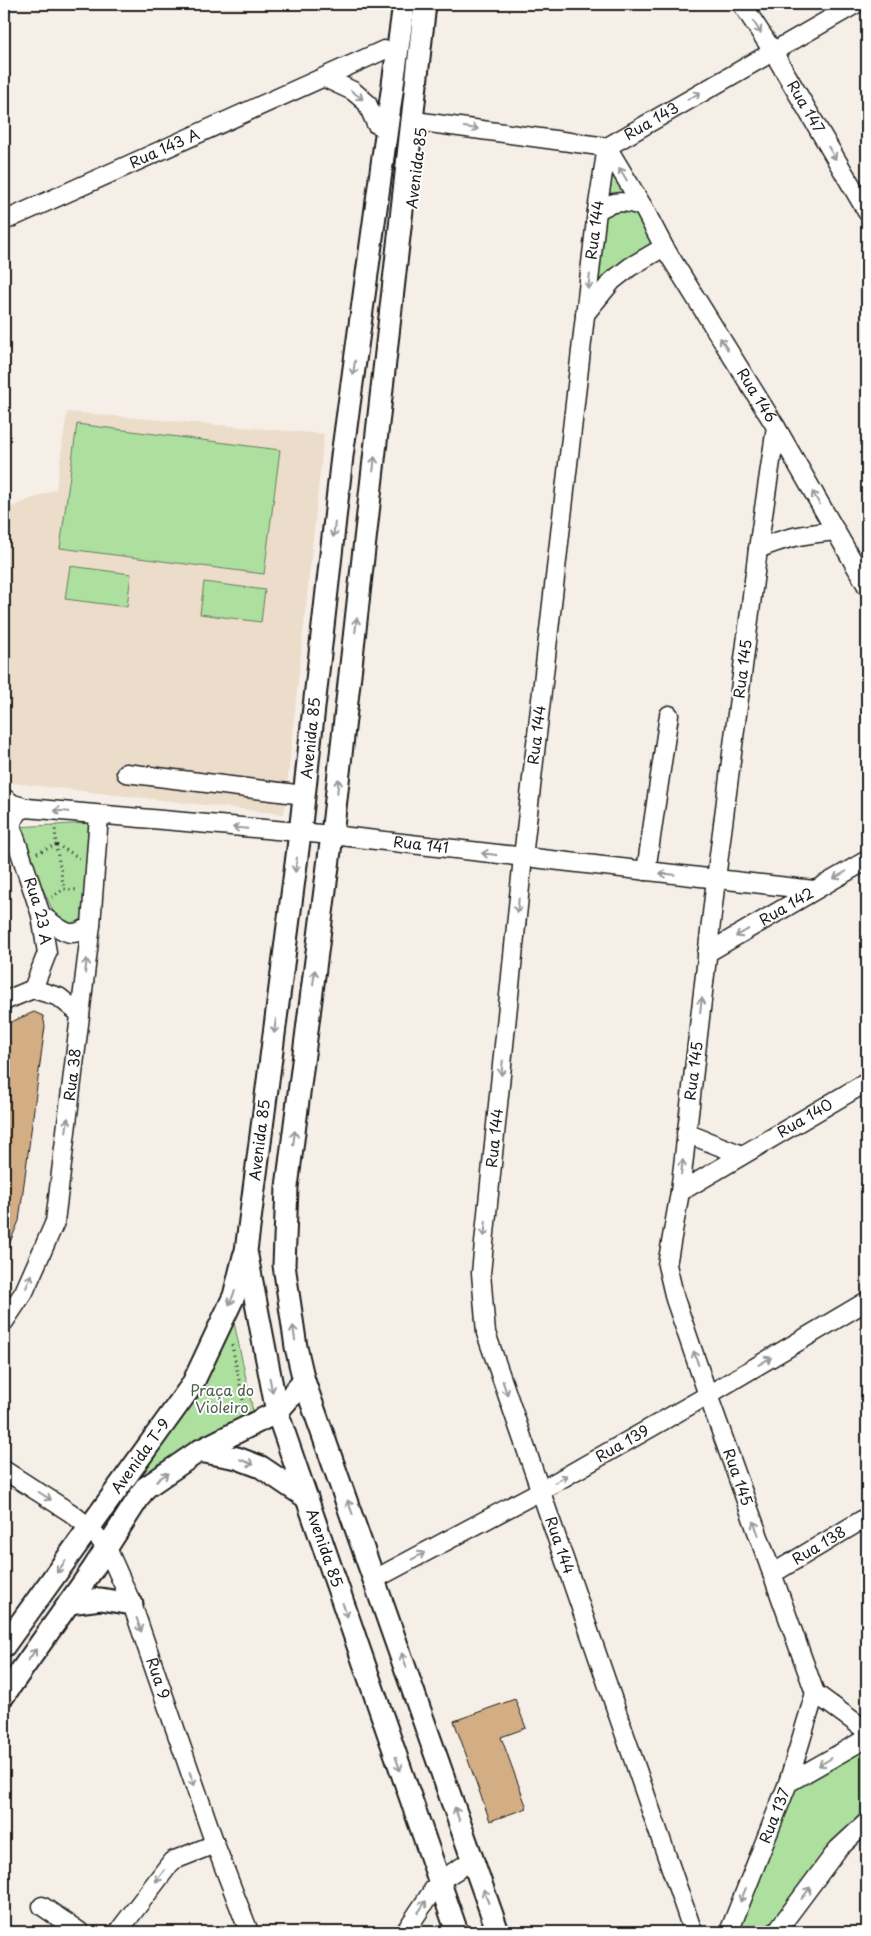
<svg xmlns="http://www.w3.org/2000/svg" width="871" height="1936" font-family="'Playpen Sans',sans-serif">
<rect width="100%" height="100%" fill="#f6efe7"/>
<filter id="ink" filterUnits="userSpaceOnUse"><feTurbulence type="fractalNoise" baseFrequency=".02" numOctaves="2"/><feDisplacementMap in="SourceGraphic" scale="10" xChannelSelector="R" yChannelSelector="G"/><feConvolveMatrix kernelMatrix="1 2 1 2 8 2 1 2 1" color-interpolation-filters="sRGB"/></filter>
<g filter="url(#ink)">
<!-- built -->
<polygon fill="#ecdcca" points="67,412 324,434 284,814 4,782 4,510 56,489"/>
<!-- green -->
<g fill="#addf9f" stroke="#647e5e">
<polygon points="607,147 664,247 585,314"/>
<polygon points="77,424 280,450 264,574 60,548"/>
<polygon points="70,566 131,574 127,607 65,599"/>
<polygon points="204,582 265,590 261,622 200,614"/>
<polygon points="92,823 82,926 72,930 56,918 15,827"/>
<polygon points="232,1313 254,1416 158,1464 122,1511 116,1505"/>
<polygon points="867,1743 867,1813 829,1849 772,1932 737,1932 790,1787"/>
</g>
<!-- building -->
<g fill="#d3ae85" stroke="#1c1c1c">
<polygon points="34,1012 43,1016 45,1026 19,1221 4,1256 4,1025"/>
<polygon points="515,1699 526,1728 501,1737 527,1808 490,1821 454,1721"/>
</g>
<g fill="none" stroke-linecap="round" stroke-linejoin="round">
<!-- minor casing -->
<g stroke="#1c1c1c" stroke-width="21">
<g id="minor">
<path id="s1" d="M742,4L772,50L867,212"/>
<polyline points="325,78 353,91 367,103 376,124"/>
<path id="s2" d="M422,122L607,147L856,4"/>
<path id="s3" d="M607,147L597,211L523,857L481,1273L486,1333L693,1932"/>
<path id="s4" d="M607,147L643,207L664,247L776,427L867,586"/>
<path d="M597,211C613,200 625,200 643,207"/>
<path id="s5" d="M4,221L384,50"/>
<polyline points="585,314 612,281 630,267 664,247"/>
<path id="s6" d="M776,427L758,549L716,879L680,1192L667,1265L675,1299L708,1395L815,1693L867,1731"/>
<path d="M758,549C786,537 805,534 836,531"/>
<polyline points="126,773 304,795"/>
<path id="s7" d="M4,798L13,804L27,808L332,835L814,890"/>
<path id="s8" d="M27,808L20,810L12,821V828L41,915L47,953L33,989"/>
<polyline points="646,871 669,715"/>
<path d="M41,915C62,929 68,942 91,925"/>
<path id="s9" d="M707,953L867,860"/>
<polyline points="4,1001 33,989 59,997 80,1014"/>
<polyline points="686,1133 742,1155"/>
<path id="s10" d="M680,1192L867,1082"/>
<path id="s11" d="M4,1322L24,1292L55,1222L91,925L99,815"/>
<path id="s12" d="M4,1470L71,1513L90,1528L107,1548L132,1604L215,1844L249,1932"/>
<path id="s13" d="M772,1574L867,1517"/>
<path id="s14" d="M375,1579L540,1491L708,1395L867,1301"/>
<polyline points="788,1783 815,1693"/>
<polyline points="42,1906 80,1932"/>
<polyline points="118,1932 172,1861 215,1844"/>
<polyline points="405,1932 439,1881 473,1860"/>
<path id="s15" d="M729,1932L788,1783L867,1738"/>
<polyline points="776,1932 838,1849 867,1822"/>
</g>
</g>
<!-- major casing -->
<g stroke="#1c1c1c" stroke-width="25">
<g id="major">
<path id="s16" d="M404,4L342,456L300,833L246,1251L277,1412L457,1932"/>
<polyline points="425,4 332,835 287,1187 284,1265 296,1347 304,1381 498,1932"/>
<polyline points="199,1451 237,1458 261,1467 307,1498"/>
<polyline points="69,1603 101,1599 132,1604"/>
<path id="s17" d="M4,1646L192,1385L234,1296L244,1256"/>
<polyline points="4,1695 93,1569 145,1488 199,1451 277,1412 304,1381"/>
</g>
</g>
<!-- path -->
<g stroke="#1c1c1c" stroke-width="3" stroke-dasharray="1 4" stroke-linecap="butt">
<polyline points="56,845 64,889"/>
<polyline points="57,845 80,858"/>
<polyline points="37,853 56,845 55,825"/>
<polyline points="52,897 64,889 78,890"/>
<polyline points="232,1345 245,1410"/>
</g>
<!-- minor -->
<use href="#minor" stroke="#fff" stroke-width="18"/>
<!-- major -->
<use href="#major" stroke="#fff" stroke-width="21"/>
</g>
<!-- one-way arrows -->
<defs><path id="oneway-shaft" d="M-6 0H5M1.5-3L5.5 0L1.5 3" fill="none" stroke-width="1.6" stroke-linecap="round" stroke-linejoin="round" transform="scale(1.25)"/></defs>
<g stroke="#999">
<use href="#oneway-shaft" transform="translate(757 27) rotate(57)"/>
<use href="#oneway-shaft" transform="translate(357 95) rotate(37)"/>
<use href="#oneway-shaft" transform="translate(694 96) rotate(-30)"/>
<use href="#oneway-shaft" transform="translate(471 128) rotate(8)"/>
<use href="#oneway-shaft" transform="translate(832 153) rotate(59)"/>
<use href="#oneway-shaft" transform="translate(623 174) rotate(-121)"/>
<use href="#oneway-shaft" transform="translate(589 282) rotate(96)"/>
<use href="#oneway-shaft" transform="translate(724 344) rotate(-122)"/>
<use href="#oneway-shaft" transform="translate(354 368) rotate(98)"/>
<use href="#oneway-shaft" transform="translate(374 464) rotate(-84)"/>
<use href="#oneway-shaft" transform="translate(816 498) rotate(-120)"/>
<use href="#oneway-shaft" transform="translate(334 530) rotate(96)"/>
<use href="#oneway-shaft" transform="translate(356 625) rotate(-84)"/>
<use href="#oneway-shaft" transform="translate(338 786) rotate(-84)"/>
<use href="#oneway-shaft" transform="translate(61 811) rotate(-174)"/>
<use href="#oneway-shaft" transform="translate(240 828) rotate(-175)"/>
<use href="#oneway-shaft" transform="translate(489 854) rotate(-173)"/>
<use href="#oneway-shaft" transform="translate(296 865) rotate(97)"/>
<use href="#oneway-shaft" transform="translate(667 874) rotate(-174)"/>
<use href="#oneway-shaft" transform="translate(840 875) rotate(150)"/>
<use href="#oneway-shaft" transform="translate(518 906) rotate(96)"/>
<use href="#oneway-shaft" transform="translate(742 933) rotate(149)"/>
<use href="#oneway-shaft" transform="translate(86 966) rotate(-83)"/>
<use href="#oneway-shaft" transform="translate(314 977) rotate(-83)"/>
<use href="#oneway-shaft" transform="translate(701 1005) rotate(-83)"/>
<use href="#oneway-shaft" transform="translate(275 1026) rotate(97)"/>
<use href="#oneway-shaft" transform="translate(502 1068) rotate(96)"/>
<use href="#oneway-shaft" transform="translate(67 1125) rotate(-83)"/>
<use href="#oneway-shaft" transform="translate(294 1138) rotate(-83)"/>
<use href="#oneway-shaft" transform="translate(682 1167) rotate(-83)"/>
<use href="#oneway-shaft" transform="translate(485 1229) rotate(96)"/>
<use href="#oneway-shaft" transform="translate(29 1281) rotate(-67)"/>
<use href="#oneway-shaft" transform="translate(232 1298) rotate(112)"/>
<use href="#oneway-shaft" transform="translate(294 1333) rotate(-98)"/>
<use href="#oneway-shaft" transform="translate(696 1358) rotate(-109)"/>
<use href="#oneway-shaft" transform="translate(765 1361) rotate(-31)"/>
<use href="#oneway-shaft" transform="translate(271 1385) rotate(79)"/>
<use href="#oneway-shaft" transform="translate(505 1388) rotate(71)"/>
<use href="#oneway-shaft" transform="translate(247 1462) rotate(21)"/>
<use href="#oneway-shaft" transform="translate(162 1477) rotate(-34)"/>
<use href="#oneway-shaft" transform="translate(561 1479) rotate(-30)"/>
<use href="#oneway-shaft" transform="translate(45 1496) rotate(32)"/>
<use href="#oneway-shaft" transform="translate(350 1507) rotate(-110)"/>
<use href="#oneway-shaft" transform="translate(756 1528) rotate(-110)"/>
<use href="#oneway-shaft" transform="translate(418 1556) rotate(-28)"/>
<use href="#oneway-shaft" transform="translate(61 1567) rotate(126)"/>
<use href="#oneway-shaft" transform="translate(345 1610) rotate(71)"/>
<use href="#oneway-shaft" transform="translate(139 1625) rotate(71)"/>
<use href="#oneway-shaft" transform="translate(32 1655) rotate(-55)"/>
<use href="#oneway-shaft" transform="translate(404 1660) rotate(-109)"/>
<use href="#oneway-shaft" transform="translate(825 1762) rotate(150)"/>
<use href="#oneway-shaft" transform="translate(398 1764) rotate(71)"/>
<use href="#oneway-shaft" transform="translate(192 1779) rotate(71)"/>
<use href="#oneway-shaft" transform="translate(457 1814) rotate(-109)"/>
<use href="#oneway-shaft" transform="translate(160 1876) rotate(127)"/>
<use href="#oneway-shaft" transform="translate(806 1893) rotate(-53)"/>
<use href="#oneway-shaft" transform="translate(743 1895) rotate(112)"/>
<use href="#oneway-shaft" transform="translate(486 1896) rotate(-109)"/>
<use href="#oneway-shaft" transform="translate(422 1907) rotate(-56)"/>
</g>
</g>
<g text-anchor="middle" stroke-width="4" stroke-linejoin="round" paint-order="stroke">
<!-- street labels -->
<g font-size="15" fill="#1c1c1c" stroke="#fff">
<text dy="5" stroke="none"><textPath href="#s1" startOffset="121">Rua 147</textPath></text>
<text dy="5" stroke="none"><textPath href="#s2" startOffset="238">Rua 143</textPath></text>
<text dy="5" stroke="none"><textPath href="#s5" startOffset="176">Rua 143 A</textPath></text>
<text transform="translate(417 168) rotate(-83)" y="5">Avenida 85</text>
<text transform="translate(595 230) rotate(-83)" y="5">Rua 144</text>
<text dy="5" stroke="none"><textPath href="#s4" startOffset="290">Rua 146</textPath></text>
<text transform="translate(743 669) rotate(-83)" y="5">Rua 145</text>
<text transform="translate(537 735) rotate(-83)" y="5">Rua 144</text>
<text transform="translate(311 738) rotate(-84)" y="5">Avenida 85</text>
<text dy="5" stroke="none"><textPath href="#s7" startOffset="421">Rua 141</textPath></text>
<text dy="5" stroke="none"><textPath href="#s9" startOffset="92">Rua 142</textPath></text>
<text dy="5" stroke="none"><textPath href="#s8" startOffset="115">Rua 23 A</textPath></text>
<text transform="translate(694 1071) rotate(-83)" y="5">Rua 145</text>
<text dy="5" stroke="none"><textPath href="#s11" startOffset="261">Rua 38</textPath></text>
<text dy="5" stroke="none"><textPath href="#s10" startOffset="145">Rua 140</textPath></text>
<text transform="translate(495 1138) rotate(-84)" y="5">Rua 144</text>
<text transform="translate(260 1140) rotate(-83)" y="5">Avenida 85</text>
<text dy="5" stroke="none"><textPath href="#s14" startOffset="282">Rua 139</textPath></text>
<text dy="5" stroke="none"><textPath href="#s17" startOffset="234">Avenida T-9</textPath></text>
<text dy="5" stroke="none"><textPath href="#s6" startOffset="1069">Rua 145</textPath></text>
<text dy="5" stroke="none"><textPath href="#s3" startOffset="1418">Rua 144</textPath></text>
<text dy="5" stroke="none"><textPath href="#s13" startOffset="55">Rua 138</textPath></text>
<text dy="5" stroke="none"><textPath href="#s16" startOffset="1565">Avenida 85</textPath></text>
<text dy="5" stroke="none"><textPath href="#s12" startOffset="270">Rua 9</textPath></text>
<text dy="5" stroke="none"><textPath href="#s15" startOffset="125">Rua 137</textPath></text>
</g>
<!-- park labels -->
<g font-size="15" fill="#4f604a" stroke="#fff">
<text x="222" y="1396">Praça do<tspan x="222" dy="17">Violeiro</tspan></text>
</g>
</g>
<!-- margin -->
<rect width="871" height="1936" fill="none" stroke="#fff" stroke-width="20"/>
<rect x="10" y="10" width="851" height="1916" fill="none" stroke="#1c1c1c" stroke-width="2" filter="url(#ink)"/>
</svg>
